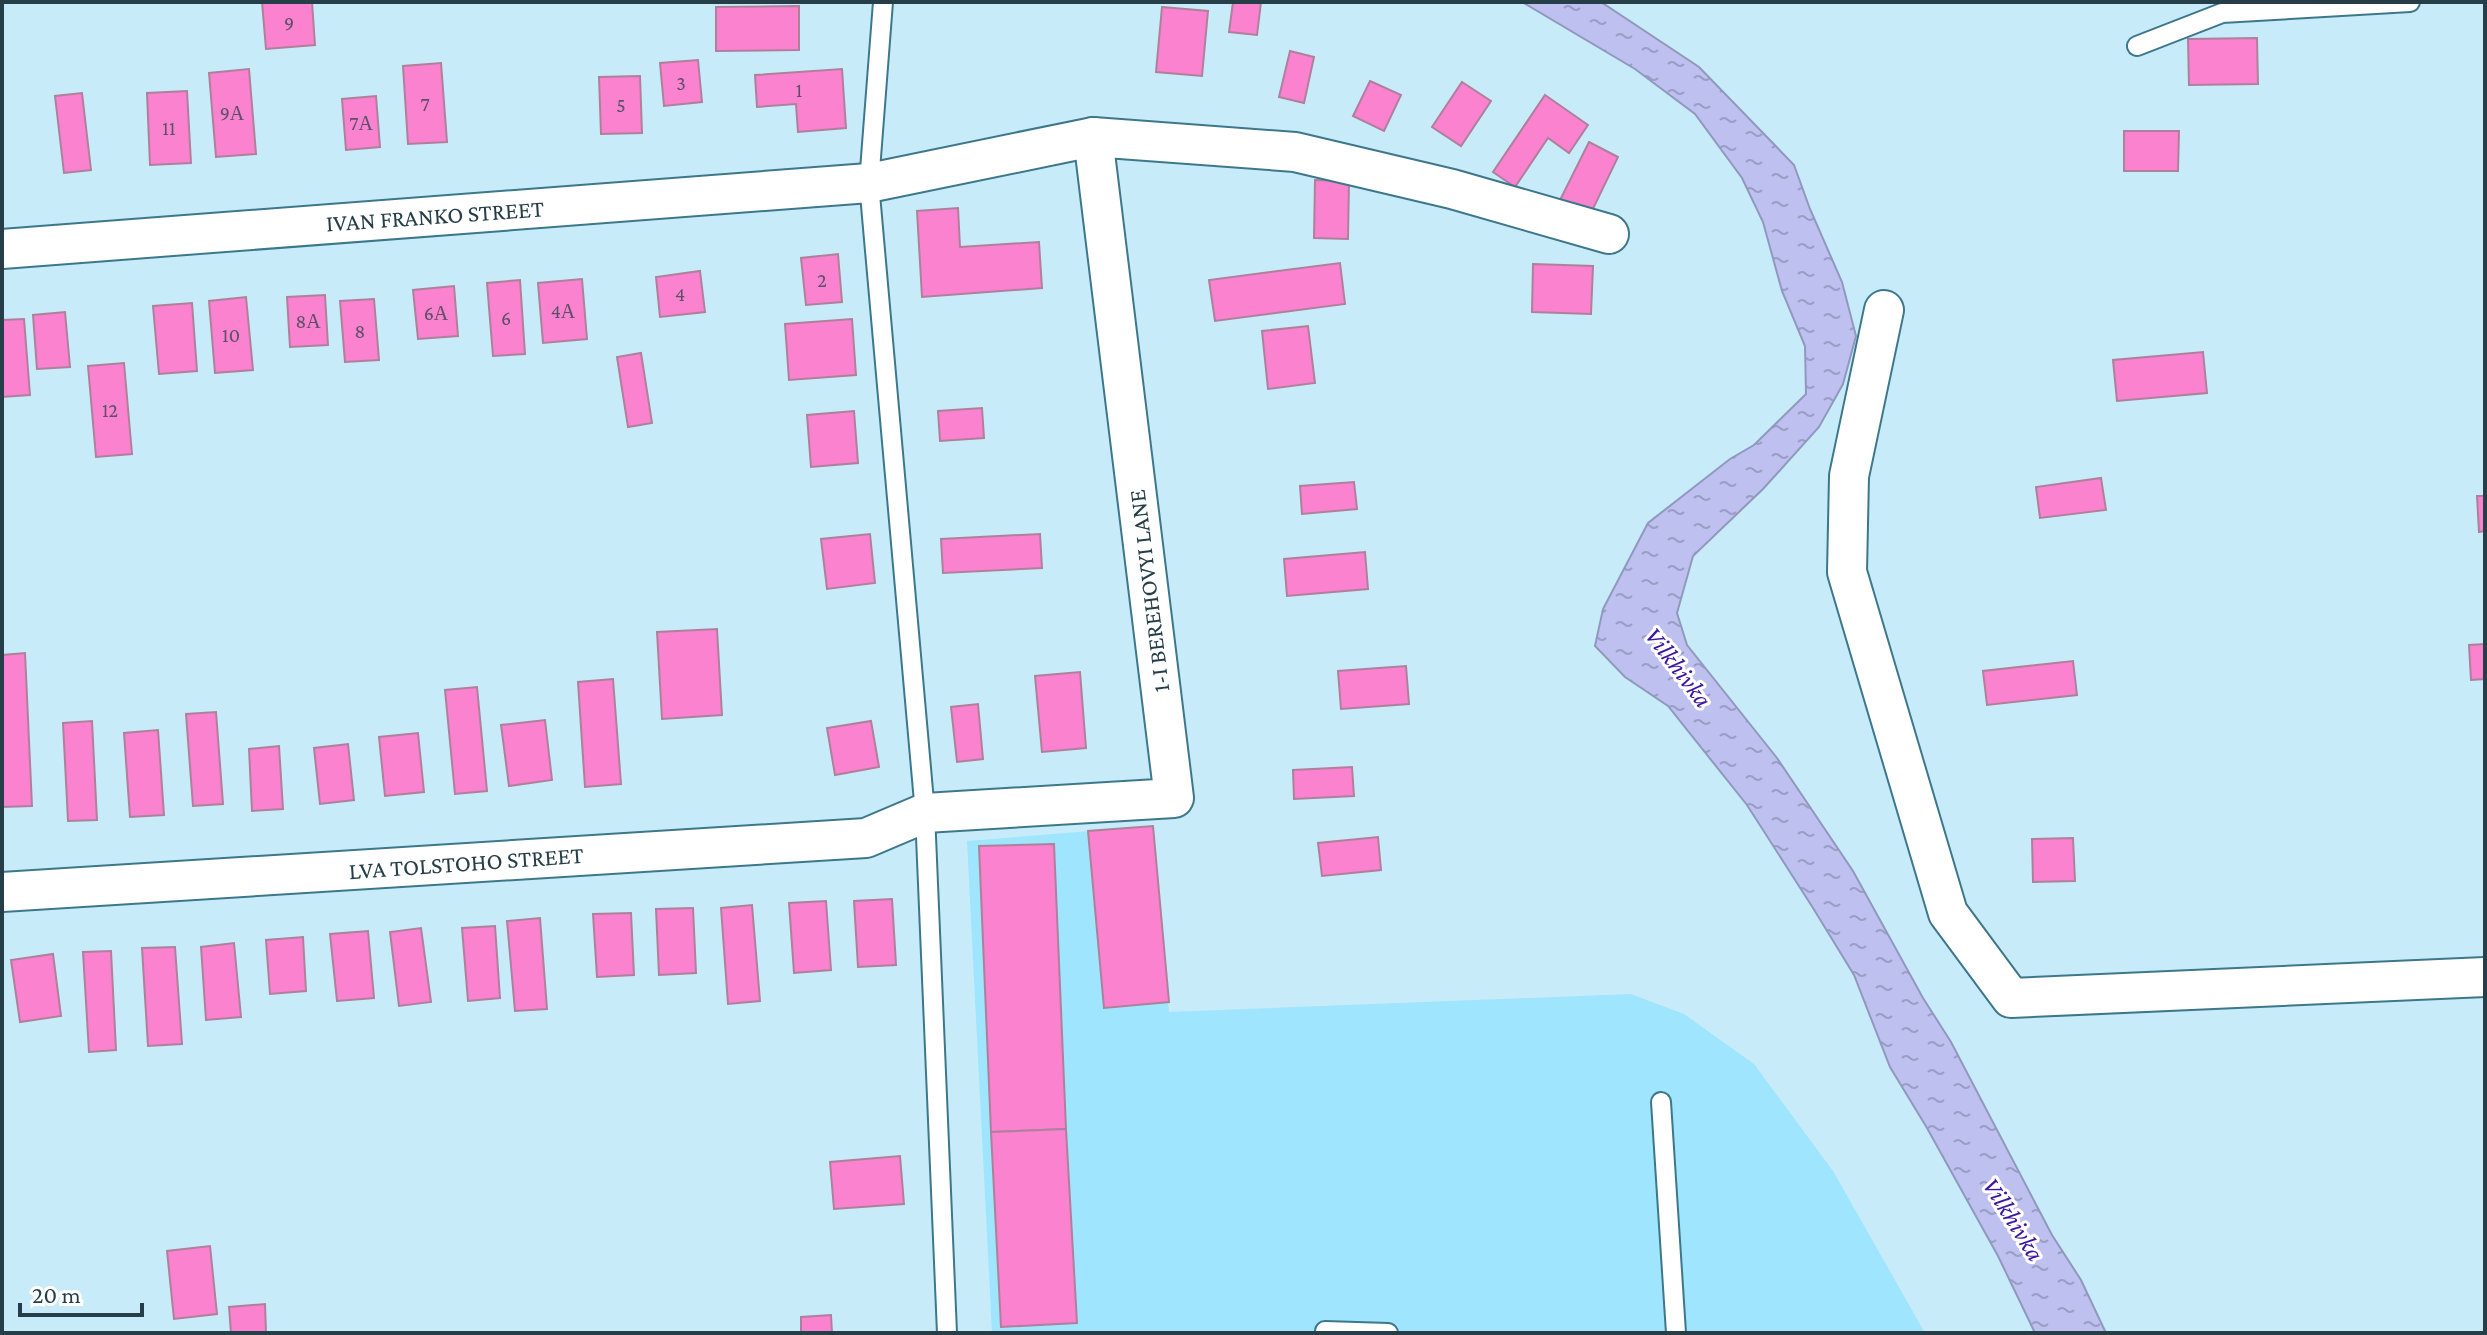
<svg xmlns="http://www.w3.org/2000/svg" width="2487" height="1335" font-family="'Crimson Pro',serif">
<defs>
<pattern id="water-ripples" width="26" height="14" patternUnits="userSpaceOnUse" patternTransform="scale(2)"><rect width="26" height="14" fill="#bec0f0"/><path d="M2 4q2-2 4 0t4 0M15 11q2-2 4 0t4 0" fill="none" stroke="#9a9dc4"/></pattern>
</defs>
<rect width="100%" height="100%" fill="#c8ebf9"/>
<!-- built -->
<polygon fill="#9fe5fe" points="1153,826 1169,1012 1631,994 1684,1014 1754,1064 1833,1171 1925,1333 992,1333 967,841"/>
<!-- water -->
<polygon fill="url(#water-ripples)" stroke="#9099bd" stroke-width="2" points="1522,2 1601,2 1699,67 1794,165 1810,209 1842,282 1856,336 1843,384 1819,427 1763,489 1693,556 1677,613 1687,645 1777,758 1853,871 1923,998 1951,1042 2052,1235 2081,1280 2106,1333 2035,1333 1998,1256 1927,1128 1890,1067 1854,975 1813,908 1747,805 1668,706 1625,677 1595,646 1603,609 1648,523 1730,459 1754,445 1806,394 1805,346 1782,291 1763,222 1742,178 1695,114 1635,69"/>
<!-- building -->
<g fill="#fa82ce" stroke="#af809c" stroke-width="2">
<polygon points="262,2 312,2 315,45 266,49"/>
<polygon points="1233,2 1261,2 1257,35 1229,32"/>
<polygon points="799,6 799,50 716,51 716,7"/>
<polygon points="1162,7 1208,11 1202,76 1156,72"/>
<polygon points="2257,38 2258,84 2189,85 2188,39"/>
<polygon points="1290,51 1314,57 1304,103 1279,97"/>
<polygon points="698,60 702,102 664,106 660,63"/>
<polygon points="441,63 447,142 408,144 403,66"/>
<polygon points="249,69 256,154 216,157 209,73"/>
<polygon points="842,69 846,128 798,132 796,104 757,107 755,75"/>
<polygon points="640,76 642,133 601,134 599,77"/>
<polygon points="1370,81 1401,95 1384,131 1353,116"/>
<polygon points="1462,82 1491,101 1461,146 1432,127"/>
<polygon points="187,91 191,163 150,165 147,93"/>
<polygon points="82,93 91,170 64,173 55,96"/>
<polygon points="1545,95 1588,125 1569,153 1548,138 1515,187 1493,172"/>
<polygon points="376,96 380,147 346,150 342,99"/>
<polygon points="2124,131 2179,131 2178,171 2124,171"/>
<polygon points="1589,142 1618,157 1590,215 1560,200"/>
<polygon points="1315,180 1349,181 1348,239 1314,238"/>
<polygon points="958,208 960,247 1039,242 1042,288 922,297 917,211"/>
<polygon points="838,254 842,302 806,305 801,258"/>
<polygon points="1340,263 1345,304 1215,321 1209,280"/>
<polygon points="1533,264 1593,266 1591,314 1532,312"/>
<polygon points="700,271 705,312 660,317 656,277"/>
<polygon points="582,279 587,339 543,343 538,283"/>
<polygon points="520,280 525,354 493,356 487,283"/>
<polygon points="454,286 458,336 418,339 413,290"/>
<polygon points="325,295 328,345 290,347 287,297"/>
<polygon points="246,297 253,370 215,373 209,301"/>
<polygon points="374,299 379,360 345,362 340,301"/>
<polygon points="192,303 197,371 159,374 153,306"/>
<polygon points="65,312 70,367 37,369 33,315"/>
<polygon points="24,319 30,395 2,397 2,320"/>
<polygon points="852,319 856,375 789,380 785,324"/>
<polygon points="1308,326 1315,383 1268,389 1262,331"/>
<polygon points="2203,352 2207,393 2117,401 2113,360"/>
<polygon points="641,353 652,423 628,427 617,357"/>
<polygon points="124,363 132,454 96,457 88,366"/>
<polygon points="982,408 984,438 940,441 938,411"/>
<polygon points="854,411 858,463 811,467 807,415"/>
<polygon points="2101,478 2106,510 2040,518 2036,487"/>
<polygon points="1354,482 1357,509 1302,514 1300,486"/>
<polygon points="2477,496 2485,496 2485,531 2479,532"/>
<polygon points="870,534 875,583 827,589 821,539"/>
<polygon points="1040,534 1042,568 943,573 941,539"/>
<polygon points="1365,552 1368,589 1287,596 1284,559"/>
<polygon points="717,629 722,715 662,719 657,632"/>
<polygon points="2485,644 2485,679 2471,680 2469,645"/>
<polygon points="25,653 32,806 2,807 2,655"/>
<polygon points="2073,661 2077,695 1987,705 1983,671"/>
<polygon points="1406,666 1409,704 1341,709 1338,671"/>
<polygon points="1080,672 1086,748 1042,752 1035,676"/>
<polygon points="613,679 621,784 585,787 578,682"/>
<polygon points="477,687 487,791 455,794 445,690"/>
<polygon points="978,704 983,759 957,762 951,707"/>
<polygon points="216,712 223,804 193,806 186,714"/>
<polygon points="545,720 552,780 509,786 501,725"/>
<polygon points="92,721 97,820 68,821 63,723"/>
<polygon points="871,721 879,767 835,775 827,728"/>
<polygon points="158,730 164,815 130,817 124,733"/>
<polygon points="418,733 424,792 385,796 379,737"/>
<polygon points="348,744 354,800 320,804 314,748"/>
<polygon points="279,746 283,809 252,811 249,749"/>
<polygon points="1352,767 1354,796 1294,799 1293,770"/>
<polygon points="1153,826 1169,1002 1104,1008 1088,831"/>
<polygon points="1378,837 1381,870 1322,876 1318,843"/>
<polygon points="2073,838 2075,881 2033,882 2032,839"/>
<polygon points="1054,844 1066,1129 991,1132 979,846"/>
<polygon points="892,899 896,965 858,967 854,901"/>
<polygon points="826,901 831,970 794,973 789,903"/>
<polygon points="752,905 760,1001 728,1004 721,908"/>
<polygon points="693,908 696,973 659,975 656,909"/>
<polygon points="631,913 634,975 597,977 593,914"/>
<polygon points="540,918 547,1009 515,1011 507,921"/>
<polygon points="495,926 500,998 468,1001 462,928"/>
<polygon points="421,928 431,1002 399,1006 390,932"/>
<polygon points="368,931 374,998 337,1001 330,934"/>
<polygon points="303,937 306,991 270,994 266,940"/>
<polygon points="234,943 241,1017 206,1020 201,947"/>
<polygon points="175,947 182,1044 148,1046 142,948"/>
<polygon points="111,951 116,1050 89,1052 83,952"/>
<polygon points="53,954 61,1016 20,1022 11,960"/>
<polygon points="1066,1129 1077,1323 1001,1327 991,1132"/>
<polygon points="900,1156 904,1204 834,1209 830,1162"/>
<polygon points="210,1246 217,1314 174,1319 167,1251"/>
<polygon points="265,1304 266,1333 231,1333 229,1307"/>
<polygon points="831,1315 832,1333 801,1333 801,1317"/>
</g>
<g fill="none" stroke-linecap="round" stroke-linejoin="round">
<!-- service casing -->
<g stroke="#3d778b" stroke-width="22">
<g id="service">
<polyline points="883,2 869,183 925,813 947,1333"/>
<polyline points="2137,46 2222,13 2410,2"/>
<polyline points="1661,1102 1676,1333"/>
<polyline points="1325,1331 1388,1333"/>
</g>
</g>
<!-- minor casing -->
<g stroke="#3d778b" stroke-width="42">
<g id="minor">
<polyline points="1093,137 1295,152 1452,189 1609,234"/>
<polyline points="2,249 869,183 1093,137 1174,798 925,813 866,838 2,892"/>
<polyline points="1884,310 1849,476 1847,572 1948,913 2011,998 2485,977"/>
</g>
</g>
<!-- service -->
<use href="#service" stroke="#fff" stroke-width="18"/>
<!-- minor -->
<use href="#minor" stroke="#fff" stroke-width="38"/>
</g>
<g text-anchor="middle" stroke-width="6" stroke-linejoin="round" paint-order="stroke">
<!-- number labels -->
<g font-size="20" fill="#5b4f69">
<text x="289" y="30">9</text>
<text x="681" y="90">3</text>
<text x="799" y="97">1</text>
<text x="425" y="111">7</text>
<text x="621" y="112">5</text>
<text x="232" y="120">9А</text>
<text x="361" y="130">7А</text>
<text x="169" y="135">11</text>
<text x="822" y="287">2</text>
<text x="680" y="301">4</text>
<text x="563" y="318">4А</text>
<text x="436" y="320">6А</text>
<text x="506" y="325">6</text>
<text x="308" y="328">8А</text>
<text x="360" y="338">8</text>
<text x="231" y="342">10</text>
<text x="110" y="417">12</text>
</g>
<!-- street labels -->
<g font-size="24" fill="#263e47" stroke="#fff">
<text transform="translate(435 216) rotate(-4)" y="8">IVAN FRANKO STREET</text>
<text transform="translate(1149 591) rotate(-97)" y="8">1-I BEREHOVYI LANE</text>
<text transform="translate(466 863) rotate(-4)" y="8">LVA TOLSTOHO STREET</text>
</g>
<!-- water labels -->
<g font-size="26" font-style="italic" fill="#3c17a3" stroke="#fff">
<text transform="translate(1679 667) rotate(53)" y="9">Vilkhivka</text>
<text transform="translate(2014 1219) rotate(58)" y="9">Vilkhivka</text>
</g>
</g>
<!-- border -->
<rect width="2487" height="1335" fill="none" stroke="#263e47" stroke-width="8"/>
<!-- scale -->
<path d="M20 1303v12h122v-12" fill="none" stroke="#263e47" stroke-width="4"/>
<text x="32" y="1303" font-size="24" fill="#263e47" stroke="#ffffff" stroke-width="6" paint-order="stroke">20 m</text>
</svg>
